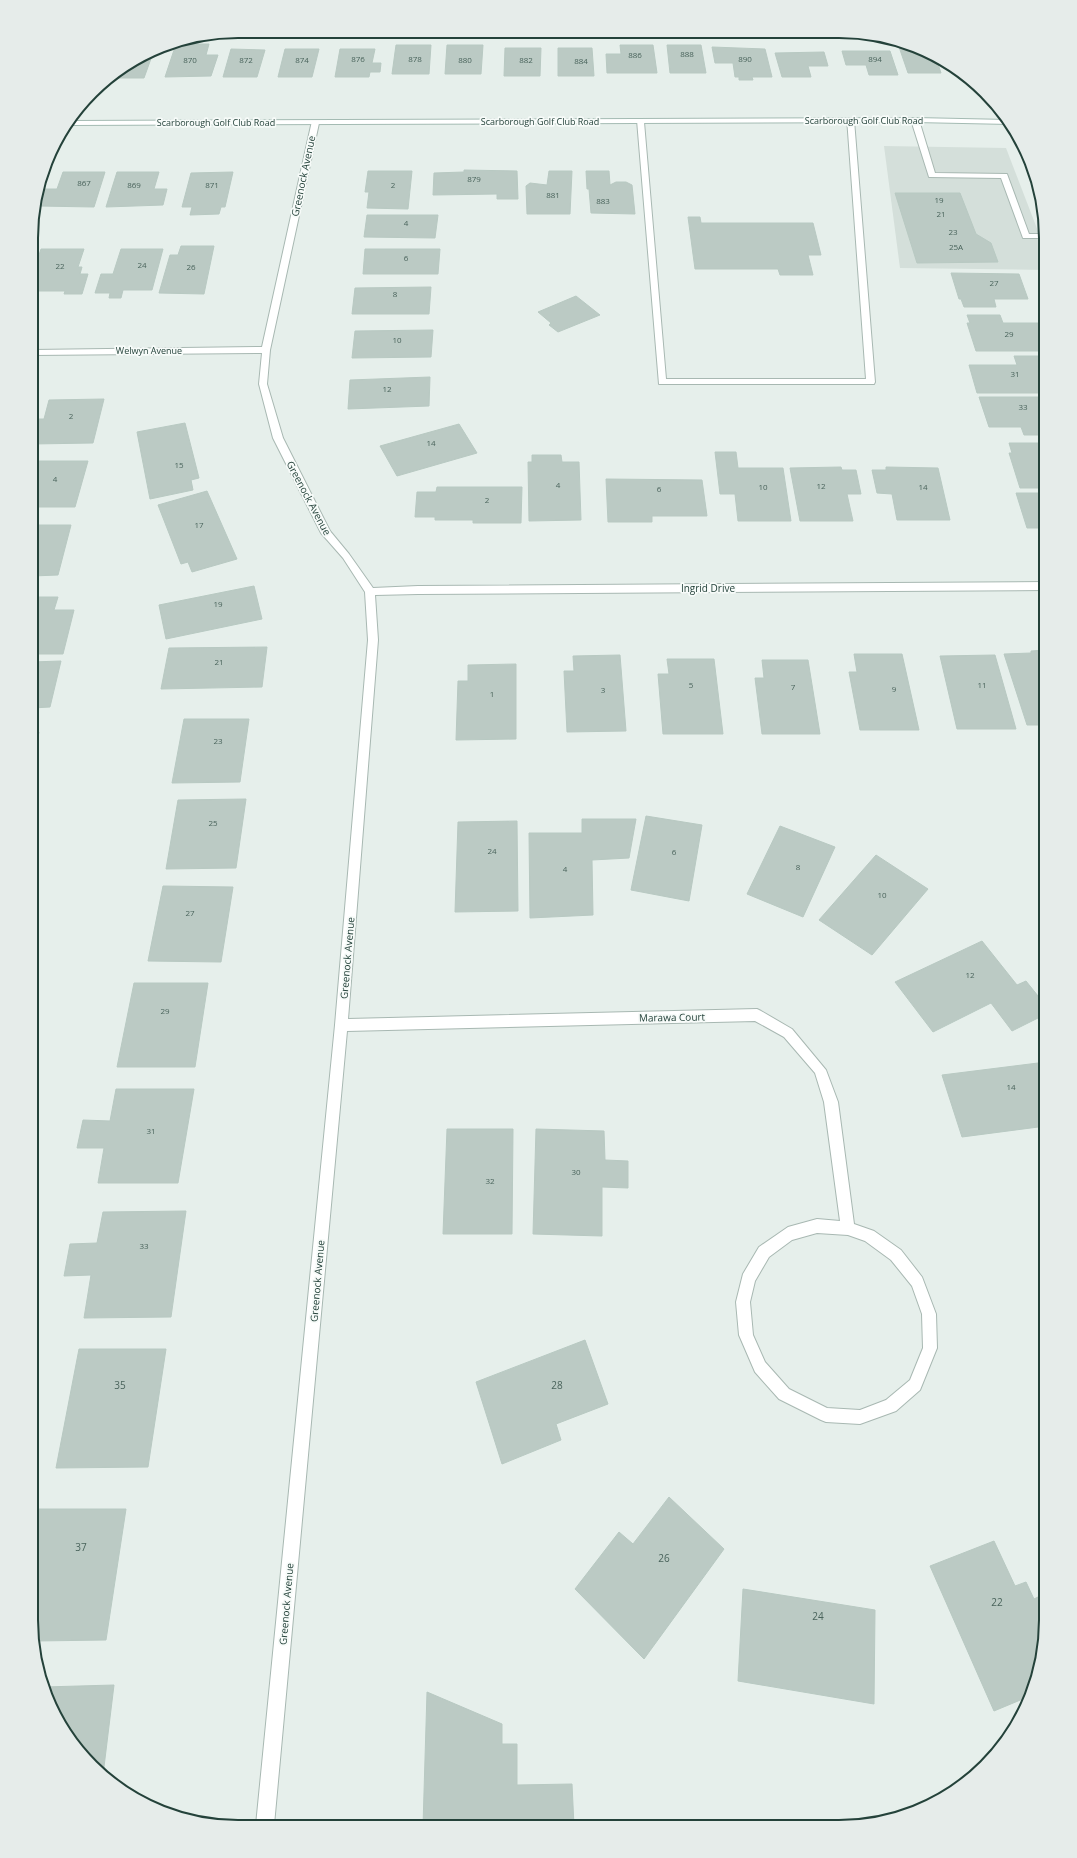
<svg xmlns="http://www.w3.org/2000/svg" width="1077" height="1858" font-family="'Open Sans',sans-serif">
<rect width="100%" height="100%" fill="#e6efeb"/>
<!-- built -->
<polygon fill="#d4dfda" points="884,146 1006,148 1046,252 1046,270 900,268"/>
<!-- building -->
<g fill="#bbcac4" stroke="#b8c9c2">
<polygon points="897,41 918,47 939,59 941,64 938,64 941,73 908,73"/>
<polygon points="176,44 209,44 206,55 218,55 211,76 165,77"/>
<polygon points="396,45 431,45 429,74 392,74"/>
<polygon points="447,45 483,45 481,74 445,74"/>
<polygon points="620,45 653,45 657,73 607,73 606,54 621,54"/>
<polygon points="667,45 701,45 706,73 670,73"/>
<polygon points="712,47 765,49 772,77 752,77 753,80 739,80 739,77 735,77 733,63 715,63"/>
<polygon points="505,48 541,48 540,76 504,76"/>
<polygon points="558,48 592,48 594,76 558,76"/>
<polygon points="231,49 265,50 257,77 223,77"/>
<polygon points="285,49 319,49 312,77 278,77"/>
<polygon points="340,49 375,49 372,63 381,63 380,72 370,72 369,77 335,77"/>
<polygon points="842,51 890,51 898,75 869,75 866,65 846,65"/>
<polygon points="824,52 828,66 808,66 811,77 782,77 775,53"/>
<polygon points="149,53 153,53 144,78 109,78"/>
<polygon points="464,170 517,171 518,199 497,199 497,194 433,195 434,173 464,172"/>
<polygon points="368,171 412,171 408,209 367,208 369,192 365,192"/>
<polygon points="549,171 572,171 570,214 527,214 526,186 530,183 547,185"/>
<polygon points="586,171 609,171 610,185 616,182 626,182 632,185 635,214 591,213 589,189 587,189"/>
<polygon points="63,172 105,172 94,207 39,206 45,189 57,189"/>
<polygon points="117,172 159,172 154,189 167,189 163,205 106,207"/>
<polygon points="233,172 225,207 221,207 219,214 190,215 192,207 182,207 191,173"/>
<polygon points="895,193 960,193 976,234 991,243 998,262 917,263"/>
<polygon points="367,215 438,215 435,238 364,237"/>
<polygon points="688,217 700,217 701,223 813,223 821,255 808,255 813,275 780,275 778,269 695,269"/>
<polygon points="181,246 214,246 204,294 159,293 170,255 178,255"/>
<polygon points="41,249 84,249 78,267 82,267 80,274 88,274 82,294 64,294 65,291 33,291 33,273"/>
<polygon points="121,249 163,249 152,290 123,290 121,298 109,298 110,293 95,293 101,274 113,274"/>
<polygon points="365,249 440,249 438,274 363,274"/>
<polygon points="951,273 1019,274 1028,299 994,299 996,307 964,307 961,299 959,299"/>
<polygon points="431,287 429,314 352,314 355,288"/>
<polygon points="576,296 600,315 558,332 549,325 551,323 538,312"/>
<polygon points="967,315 1000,315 1003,323 1038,323 1046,344 1046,351 976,351 967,323 970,323"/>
<polygon points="433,330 431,357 352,358 355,331"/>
<polygon points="1014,356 1046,356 1046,393 977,393 969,365 1017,365"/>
<polygon points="430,377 429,406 348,409 350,380"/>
<polygon points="979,397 1046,397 1046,435 1024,435 1021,427 989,427"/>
<polygon points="104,399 93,443 32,444 32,419 44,419 49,400"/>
<polygon points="185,423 199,478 191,480 193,490 150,499 137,432"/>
<polygon points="459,424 477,453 397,476 380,446"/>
<polygon points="1009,443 1044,443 1046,450 1046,488 1020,488 1009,453 1012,453"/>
<polygon points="715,452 736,452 738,468 783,468 791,521 738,521 735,494 720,494"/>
<polygon points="532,455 561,455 562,462 579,462 581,520 529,521 528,462 532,462"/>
<polygon points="32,461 88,461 75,507 32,507"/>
<polygon points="841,467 842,470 856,470 861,494 847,494 853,521 800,521 790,468"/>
<polygon points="886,467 938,468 950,520 897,520 892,494 877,493 872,470 886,470"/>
<polygon points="606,479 702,480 707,516 652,516 652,522 608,522"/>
<polygon points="437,487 522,487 521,523 473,523 473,520 435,520 435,517 415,517 417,492 436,492"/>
<polygon points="207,491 237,559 192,572 188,562 181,564 158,505"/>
<polygon points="1016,493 1046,493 1046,528 1027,528"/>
<polygon points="32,525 71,525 58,575 32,576"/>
<polygon points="254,586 262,619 166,639 159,605"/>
<polygon points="32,597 58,597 54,610 74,610 63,654 32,654"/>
<polygon points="267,647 262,687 161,689 169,648"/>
<polygon points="1046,650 1046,725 1027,725 1004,654 1031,653 1031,651"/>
<polygon points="854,654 902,654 919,730 860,730 849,672 857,672"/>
<polygon points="620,655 626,731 567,732 564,671 574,671 573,656"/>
<polygon points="995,655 1016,729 957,729 940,656"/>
<polygon points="667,659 714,659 723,734 663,734 658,674 669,674"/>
<polygon points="762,660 808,660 820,734 762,734 755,678 764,678"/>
<polygon points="61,661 50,707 32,708 32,662"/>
<polygon points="516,664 516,739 456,740 458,681 468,681 468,665"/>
<polygon points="184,719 249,719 240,782 172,783"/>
<polygon points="32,732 39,732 32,764"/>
<polygon points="246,799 236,868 166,869 178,800"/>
<polygon points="646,816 702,825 689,901 631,890"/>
<polygon points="582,819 636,819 629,858 592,860 593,915 530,918 529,833 582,833"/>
<polygon points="517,821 518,911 455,912 458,822"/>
<polygon points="780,826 835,847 803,917 747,894"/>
<polygon points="876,855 928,889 872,955 819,920"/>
<polygon points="163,886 233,887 221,962 148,961"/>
<polygon points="982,941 1017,985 1026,981 1046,1006 1046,1014 1012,1031 991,1003 933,1032 895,982"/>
<polygon points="134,983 208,983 195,1067 117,1067"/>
<polygon points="1046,1062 1046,1126 962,1137 942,1075"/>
<polygon points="116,1089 194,1089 178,1183 98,1183 104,1148 77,1148 83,1120 110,1121"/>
<polygon points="447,1129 513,1129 512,1234 443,1234"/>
<polygon points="536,1129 604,1131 605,1160 628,1161 628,1188 602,1187 602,1236 533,1234"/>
<polygon points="186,1211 171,1317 84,1318 91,1275 64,1276 70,1244 97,1243 103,1212"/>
<polygon points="585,1340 608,1404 556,1424 561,1440 502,1464 476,1382"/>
<polygon points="79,1349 166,1349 148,1467 56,1468"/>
<polygon points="669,1497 724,1549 644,1659 575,1589 619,1532 633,1544"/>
<polygon points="35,1509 126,1509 106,1640 35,1641 31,1620 31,1532"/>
<polygon points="994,1541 1015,1586 1026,1582 1034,1599 1038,1597 1046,1612 1046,1634 1035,1687 1030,1696 994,1711 930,1566"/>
<polygon points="743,1589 875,1610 874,1704 738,1681"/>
<polygon points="114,1685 103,1775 74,1746 47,1699 44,1687"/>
<polygon points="427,1692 502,1724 502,1744 517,1744 517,1785 572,1784 574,1826 423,1826"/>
</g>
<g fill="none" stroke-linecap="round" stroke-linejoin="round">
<!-- lane casing -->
<g stroke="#a8b8b2" stroke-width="2">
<g id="lane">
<polygon points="847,118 854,120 875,382 874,384 659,384 637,120 644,122 666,379 866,379"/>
<polygon points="912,118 919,120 935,173 1007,174 1029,234 1045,234 1046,238 1023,238 1001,178 929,177 911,120"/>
</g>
</g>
<!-- street casing -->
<g stroke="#a8b8b2" stroke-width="2">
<path id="street" d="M312,121L319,123L270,350L267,384L283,438L330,531L349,554L373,588L418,586L1046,582V590L418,594L375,595L378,640L348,1019L757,1009L761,1011L792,1029L826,1070L838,1102L854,1224L874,1231L901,1250L922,1277L936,1314L937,1348L920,1390L896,1411L860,1424L826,1422L821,1420L779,1399L755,1372L739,1335L736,1302L743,1274L759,1247L788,1227L817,1219L840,1221L824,1102L815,1073L784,1037L755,1021L347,1031L274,1825H256L335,1025L368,640L365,592L343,558L321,533L273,438L259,384L262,353L33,355V350L262,347ZM817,1233L848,1235L865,1241L891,1260L912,1286L922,1314L923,1348L910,1380L886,1400L860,1410L827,1408L789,1389L765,1362L753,1335L750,1302L755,1281L769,1257L792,1240Z"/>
</g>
<!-- secondary casing -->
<g stroke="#a4bbb3" stroke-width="2">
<polygon id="secondary" points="915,118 1008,120 1010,124 915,122 69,125 72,121"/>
</g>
<!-- lane -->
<use href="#lane" fill="#fff" fill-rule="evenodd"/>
<!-- street -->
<use href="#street" fill="#fff" fill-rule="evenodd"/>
<!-- secondary -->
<use href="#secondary" fill="#fff" fill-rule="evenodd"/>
</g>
<g text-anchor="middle" stroke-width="3.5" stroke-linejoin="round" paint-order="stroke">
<!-- number labels -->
<g font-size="8" fill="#4a645c">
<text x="687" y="57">888</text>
<text x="635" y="58">886</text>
<text x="358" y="62">876</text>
<text x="415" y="62">878</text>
<text x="745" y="62">890</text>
<text x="875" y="62">894</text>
<text x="190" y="63">870</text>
<text x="246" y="63">872</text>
<text x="302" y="63">874</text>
<text x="465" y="63">880</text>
<text x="526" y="63">882</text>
<text x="581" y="64">884</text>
<text x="474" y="182">879</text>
<text x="84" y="186">867</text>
<text x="134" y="188">869</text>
<text x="212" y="188">871</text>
<text x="393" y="188">2</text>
<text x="553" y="198">881</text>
<text x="939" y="203">19</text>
<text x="603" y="204">883</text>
<text x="941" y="217">21</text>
<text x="406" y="226">4</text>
<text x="953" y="235">23</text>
<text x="956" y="250">25A</text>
<text x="406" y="261">6</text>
<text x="142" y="268">24</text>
<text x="60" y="269">22</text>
<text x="191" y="270">26</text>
<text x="994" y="286">27</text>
<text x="395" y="297">8</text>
<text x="1009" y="337">29</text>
<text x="397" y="343">10</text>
<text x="1015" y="377">31</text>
<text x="387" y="392">12</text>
<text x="1023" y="410">33</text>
<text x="71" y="419">2</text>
<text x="431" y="446">14</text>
<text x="179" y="468">15</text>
<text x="55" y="482">4</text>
<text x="558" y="488">4</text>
<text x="821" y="489">12</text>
<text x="763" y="490">10</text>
<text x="923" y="490">14</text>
<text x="659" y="492">6</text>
<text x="487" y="503">2</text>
<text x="199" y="528">17</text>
<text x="218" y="607">19</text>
<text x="219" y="665">21</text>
<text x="691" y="688">5</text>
<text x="982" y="688">11</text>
<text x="793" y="690">7</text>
<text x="894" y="692">9</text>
<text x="603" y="693">3</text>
<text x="492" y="697">1</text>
<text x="218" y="744">23</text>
<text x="213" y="826">25</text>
<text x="492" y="854">24</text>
<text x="674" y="855">6</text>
<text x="798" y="870">8</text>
<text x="565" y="872">4</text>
<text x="882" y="898">10</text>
<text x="190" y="916">27</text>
<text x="970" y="978">12</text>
<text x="165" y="1014">29</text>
<text x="1011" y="1090">14</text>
<text x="151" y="1134">31</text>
<text x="576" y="1175">30</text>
<text x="490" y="1184">32</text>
<text x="144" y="1249">33</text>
</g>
<!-- far-street labels -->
<g font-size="9" fill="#24423a" stroke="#f7fbf9">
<text x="864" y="124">Scarborough Golf Club Road</text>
<text x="540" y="125">Scarborough Golf Club Road</text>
<text x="216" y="126">Scarborough Golf Club Road</text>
<text x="149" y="354">Welwyn Avenue</text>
</g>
<!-- street labels -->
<g font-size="10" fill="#24423a" stroke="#f7fbf9">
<text transform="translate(303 176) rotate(-78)" y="4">Greenock Avenue</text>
<text transform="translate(309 498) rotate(62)" y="4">Greenock Avenue</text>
<text x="708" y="592">Ingrid Drive</text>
<text transform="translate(347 958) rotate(-85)" y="4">Greenock Avenue</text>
<text transform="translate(672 1017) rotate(-1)" y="4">Marawa Court</text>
<text transform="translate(317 1281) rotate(-85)" y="4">Greenock Avenue</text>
<text transform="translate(286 1604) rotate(-85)" y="4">Greenock Avenue</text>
</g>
<!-- near-number labels -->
<g font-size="10" fill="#4a645c">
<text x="120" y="1389">35</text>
<text x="557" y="1389">28</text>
<text x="81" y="1551">37</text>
<text x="664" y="1562">26</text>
<text x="997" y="1606">22</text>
<text x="818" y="1620">24</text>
</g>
</g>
<!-- crop -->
<path d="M0 0H1077V1858H0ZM238 38H839A200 200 0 0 1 1039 238V1620A200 200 0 0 1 839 1820H238A200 200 0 0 1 38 1620V238A200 200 0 0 1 238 38Z" fill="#e6ecea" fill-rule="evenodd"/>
<path fill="none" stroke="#24423a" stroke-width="2" d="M238 38H839A200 200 0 0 1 1039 238V1620A200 200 0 0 1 839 1820H238A200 200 0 0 1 38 1620V238A200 200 0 0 1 238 38Z"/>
</svg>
